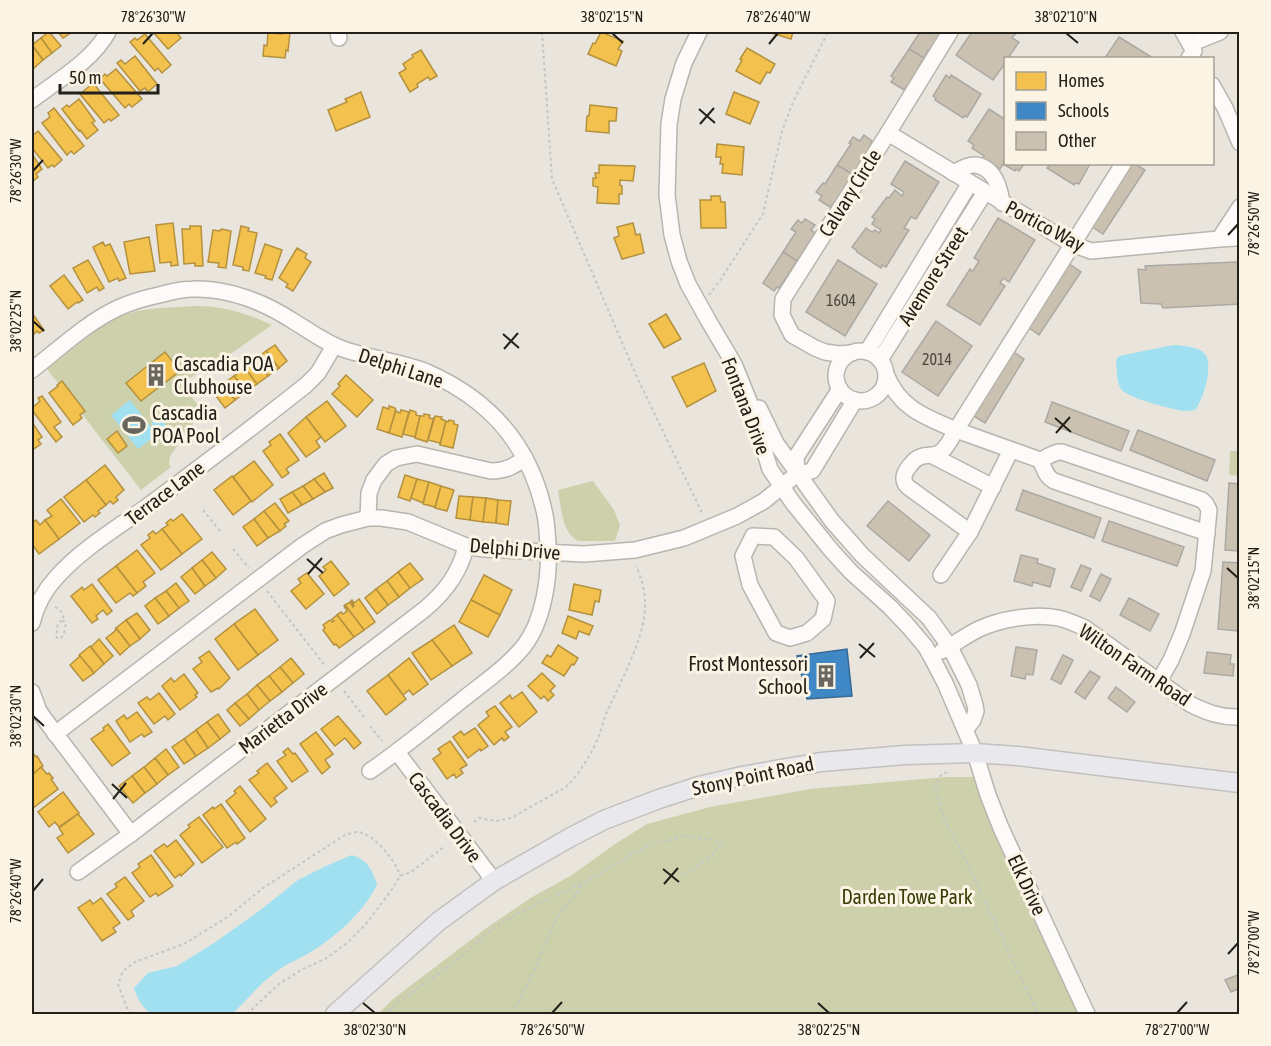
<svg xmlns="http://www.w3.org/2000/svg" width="1271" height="1046" font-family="'Asap Condensed',sans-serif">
<rect width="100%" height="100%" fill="#e9e5dd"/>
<!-- green -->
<g fill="#ccd1ac">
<path d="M192,306C221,305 246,313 272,325L232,353L207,367L182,383L199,407L200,414L170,456L169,464L171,467L141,490L47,369C68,354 95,328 119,317C141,307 168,308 192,306Z"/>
<polygon points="1230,451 1239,451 1239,476 1229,475"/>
<path d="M593,481L614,510L620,525L615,541H578C562,534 561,506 558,490Z"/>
<polygon points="945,777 984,777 1085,1014 378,1014 393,999 488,927 532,897 572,875 615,844 647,824 710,807 810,789"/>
</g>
<!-- water -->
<g fill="#a1e0f1">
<path d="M1173,345C1183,346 1198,346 1205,354C1214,365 1203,401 1195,410C1192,410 1188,411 1185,411C1174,410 1127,398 1121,389C1116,382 1117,369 1116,360L1119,356Z"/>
<polygon points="130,400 155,432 156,430 151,423 159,417 167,427 138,449 111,415"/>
<path d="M352,855C368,861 371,868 377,884C366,909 340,933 317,948C303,958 286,963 273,974C258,986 246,1001 233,1013L152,1014C142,1007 138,1000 134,988L148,973L177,966L214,943L259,911L298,880L326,866Z"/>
</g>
<!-- homes -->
<g fill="#f2c14e" stroke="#b4913e" stroke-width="1.5">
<polygon points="49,32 61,46 52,53 41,38"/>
<polygon points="58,32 72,32 63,38"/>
<polygon points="153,32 176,32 181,38 168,49"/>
<polygon points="282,32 290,32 288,51 286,50 285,58 263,56 264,45 267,46 268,33 282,34"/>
<polygon points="601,32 623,41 618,49 622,51 616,66 588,54 593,43 595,44"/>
<polygon points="768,32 793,32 791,39"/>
<polygon points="145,34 171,65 162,73 158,68 155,71 130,42 135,38 137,40"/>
<polygon points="41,38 52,53 43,60 32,45"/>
<polygon points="32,45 43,60 34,68 32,65"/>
<polygon points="747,48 775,64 770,73 767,72 760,84 736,71 742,60 740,59"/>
<polygon points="421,50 437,76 430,80 428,77 417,84 418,87 410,92 399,73 406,69 403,64 413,57 412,55"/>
<polygon points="135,56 157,84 148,92 145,88 140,91 117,63 121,60 125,64"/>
<polygon points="116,69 142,99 132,107 129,104 125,108 100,79 105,74 107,76"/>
<polygon points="93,83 119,115 111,121 109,119 104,123 80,94"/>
<polygon points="361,92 370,117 336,131 328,110 347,102 345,99"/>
<polygon points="734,92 759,102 750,124 726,114"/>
<polygon points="79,99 95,121 92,123 98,130 87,139 80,130 79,131 62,109 67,105 69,107"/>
<polygon points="590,105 617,108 616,121 609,121 609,133 586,131 587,116 589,116"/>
<polygon points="54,108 84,146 74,154 71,151 67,155 42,123 50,117 48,113"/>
<polygon points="38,131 62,160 54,167 52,165 48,168 32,148 32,136"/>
<polygon points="717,144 744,147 742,175 722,173 723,164 720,164 721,157 716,157"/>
<polygon points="32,154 42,169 36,174 38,177 32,182"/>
<polygon points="599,165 635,166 633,181 620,180 620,185 622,186 622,194 619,194 619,204 597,203 598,187 593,186 593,178 596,178 595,173 599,173"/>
<polygon points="711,196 720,196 721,202 725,202 726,228 701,228 700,200 711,200"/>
<polygon points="173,223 178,265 171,266 171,262 160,263 156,225"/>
<polygon points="633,223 636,235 640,234 644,253 622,259 614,238 619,236 617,227"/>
<polygon points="190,226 201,226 203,266 195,266 195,263 184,264 182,229 190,229"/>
<polygon points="241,226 249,228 248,231 257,233 249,271 243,270 243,267 233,265"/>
<polygon points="221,229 231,231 226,268 218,267 219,263 208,262 213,230 220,231"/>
<polygon points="149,237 155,271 130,274 124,242"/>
<polygon points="103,242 105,246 110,244 126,278 119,281 118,278 109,282 93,247"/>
<polygon points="265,244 282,250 272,280 265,278 266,276 255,273"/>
<polygon points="297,248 307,254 305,258 311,262 293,291 286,287 288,284 279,278"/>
<polygon points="88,260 104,288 99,291 97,287 87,293 73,268"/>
<polygon points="64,275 83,300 78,303 77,302 68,309 50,286"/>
<polygon points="32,313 44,330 39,333 37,331 32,336"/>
<polygon points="666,314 681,339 664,348 649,324"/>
<polygon points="275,345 287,361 279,368 266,351"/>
<polygon points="266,351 279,368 268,376 256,359"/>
<polygon points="165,352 180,371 141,401 126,383"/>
<polygon points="256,359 268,376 257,384 245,368"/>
<polygon points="704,363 716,391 687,407 672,377"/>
<polygon points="245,368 257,384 246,392 234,376"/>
<polygon points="346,375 373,400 357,417 332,394 340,386 338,384"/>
<polygon points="234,376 246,392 235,400 223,384"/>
<polygon points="62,381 85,411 80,415 82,418 73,425 49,393 58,386 57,385"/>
<polygon points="223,384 235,400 225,408 213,392"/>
<polygon points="42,396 61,422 54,427 62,437 56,442 32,410 32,408 40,401 38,398"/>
<polygon points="327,401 346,426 325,442 306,417"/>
<polygon points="389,406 395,408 396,410 389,433 377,429 383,407 389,409"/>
<polygon points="396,410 395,411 400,413 401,410 409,412 402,437 389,433"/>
<polygon points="410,410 416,412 416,415 420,416 415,437 403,434"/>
<polygon points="424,414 430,415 429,418 434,419 434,417 427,442 415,438 420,416 424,416"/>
<polygon points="435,416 442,417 441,419 446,421 440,445 440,443 428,440"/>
<polygon points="306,417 321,437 316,441 320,447 306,457 288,433"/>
<polygon points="449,420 454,421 454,424 458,425 453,448 440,445 446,421 448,422"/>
<polygon points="32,422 42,437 38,440 41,444 32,450"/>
<polygon points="117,431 127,446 118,453 107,439"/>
<polygon points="280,434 299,460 286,469 289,473 282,478 263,451 271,445 269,442"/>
<polygon points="254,461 273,485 252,502 233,477"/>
<polygon points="105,465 124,490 116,497 118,500 113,504 110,501 106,505 86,480"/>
<polygon points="324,473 333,488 325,492 314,479"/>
<polygon points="405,475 417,479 410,501 398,497"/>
<polygon points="232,476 251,501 233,515 214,490"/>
<polygon points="314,479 325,492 313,499 303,486"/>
<polygon points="417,479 429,482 423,503 411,498"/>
<polygon points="86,480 106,505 98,511 100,513 95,517 93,515 84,522 64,497"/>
<polygon points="429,482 441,486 435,507 423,504"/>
<polygon points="303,486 313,499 302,505 292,492"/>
<polygon points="441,486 454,490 447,511 435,508"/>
<polygon points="292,492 302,505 288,513 280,499"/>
<polygon points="459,496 473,497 470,520 456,518"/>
<polygon points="473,497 486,498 483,522 470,520"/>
<polygon points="486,498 498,500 496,523 483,522"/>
<polygon points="61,499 80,523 59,539 45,520 52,516 47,510"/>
<polygon points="498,500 511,501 508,525 496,523"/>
<polygon points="275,503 289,521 284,524 286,526 280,531 264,511"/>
<polygon points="264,511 280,531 268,538 254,519"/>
<polygon points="182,514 202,539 182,554 162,529 168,525 166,523 171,519 173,521"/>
<polygon points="254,519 268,538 257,546 243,527"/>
<polygon points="36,520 40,525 45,520 59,539 39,554 32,544 32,523"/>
<polygon points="162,529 182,554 161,570 141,545 150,538 148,535 153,531 156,534"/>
<polygon points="137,550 155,573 143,582 146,586 137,593 116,566"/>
<polygon points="212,552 226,569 216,578 202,560"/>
<polygon points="202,560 216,578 205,586 192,568"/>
<polygon points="331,561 349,584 334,596 319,576 326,570 323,567"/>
<polygon points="410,563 423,579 410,588 398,572"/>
<polygon points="116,566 137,593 133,596 130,593 116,603 98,580"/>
<polygon points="192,568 205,586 195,594 181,577"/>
<polygon points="398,572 410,588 399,597 387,581"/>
<polygon points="307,573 324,594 306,609 291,591 301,583 298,579"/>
<polygon points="484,575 512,590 500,615 471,600"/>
<polygon points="387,581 399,597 388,605 376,589"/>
<polygon points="176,583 189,601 179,608 166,591"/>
<polygon points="92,584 112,611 107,615 103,610 96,616 98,619 92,623 71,596 82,587 84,590"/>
<polygon points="574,584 601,590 599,602 595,601 592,615 569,610"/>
<polygon points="376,589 388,605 377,614 365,598"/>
<polygon points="166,591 179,608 169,616 155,598"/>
<polygon points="155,598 169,616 158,624 145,606"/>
<polygon points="359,599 375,622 364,630 345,605 350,602 353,607 354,606 351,601 352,600 354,603"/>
<polygon points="471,600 500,615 488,637 459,622"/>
<polygon points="345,605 364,630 354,637 337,615 341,612 343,614 347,611 344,606"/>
<polygon points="255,609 278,640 258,655 234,624"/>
<polygon points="137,613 150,630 140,639 126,620"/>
<polygon points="337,615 354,637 339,648 336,644 334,645 323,630 325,628 323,625 330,620 332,622 334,621 332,619"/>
<polygon points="568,616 593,626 589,635 579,631 576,639 562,633"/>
<polygon points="126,620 140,639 130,646 116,628"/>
<polygon points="234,624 258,655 238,670 215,639"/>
<polygon points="454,625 472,653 452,666 432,640"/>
<polygon points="116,628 130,646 120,655 106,638 115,631"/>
<polygon points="99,639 113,656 104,664 91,647"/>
<polygon points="432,640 452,666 431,680 412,653"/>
<polygon points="558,645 578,658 574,665 572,664 564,676 542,663 547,655 551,657"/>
<polygon points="90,646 104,664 94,673 79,655"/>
<polygon points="209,651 230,678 219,689 218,688 211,692 193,669 202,662 199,658"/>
<polygon points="80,656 94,673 83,681 70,665"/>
<polygon points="291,658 304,674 293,683 280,667"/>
<polygon points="409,658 428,684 413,695 409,690 403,695 388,675"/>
<polygon points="280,667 293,683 282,692 269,676"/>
<polygon points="542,673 555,686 550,691 554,695 548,701 544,696 541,699 528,686"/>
<polygon points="184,674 198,693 195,695 197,697 180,710 162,686 171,678 174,682"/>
<polygon points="388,675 406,699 386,715 367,691"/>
<polygon points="269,676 282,692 270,701 257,685"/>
<polygon points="257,685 270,701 259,710 247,694"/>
<polygon points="522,692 537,712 519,727 500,703 510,695 512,699"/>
<polygon points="159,693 175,714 168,720 165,716 154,724 138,703 147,697 150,700"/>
<polygon points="247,694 259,710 249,719 235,703"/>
<polygon points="235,703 249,719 240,726 227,710"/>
<polygon points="495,706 512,727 505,732 509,737 504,741 502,738 494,745 478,725 489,716 486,712"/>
<polygon points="137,712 152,732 144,737 142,734 130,742 116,721 124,715 127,719"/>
<polygon points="218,714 230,731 220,739 207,722"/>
<polygon points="338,716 361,743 354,749 345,738 335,746 321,729"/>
<polygon points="207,722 220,739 208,748 196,730"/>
<polygon points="108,724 130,753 112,766 91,739 104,730 103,728"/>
<polygon points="475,728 488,746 481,751 480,749 468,758 453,737 461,731 464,735"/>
<polygon points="196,730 208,748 196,756 184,739"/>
<polygon points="316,732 333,754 325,760 330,767 322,774 300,744"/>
<polygon points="184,739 196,756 184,764 172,747"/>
<polygon points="450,741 467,765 460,769 463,773 456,778 454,774 447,779 433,759 441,753 438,749"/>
<polygon points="288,748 293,754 295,753 308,771 292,782 277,761 286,755 283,752"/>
<polygon points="166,749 179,767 168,775 155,758"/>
<polygon points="32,752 36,757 37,756 43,766 32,775"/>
<polygon points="155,758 168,775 157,784 144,767"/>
<polygon points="267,763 287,788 274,798 277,802 271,807 249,780 259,773 257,771"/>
<polygon points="41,767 47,774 49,773 53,778 51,779 58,789 33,808 32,806 32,775"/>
<polygon points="144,767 157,784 145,793 132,776"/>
<polygon points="132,776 145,793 133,803 119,786"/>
<polygon points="240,786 266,819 250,832 226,801 236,793 234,791"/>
<polygon points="63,792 79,813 59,827 55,822 49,827 38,812"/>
<polygon points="221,804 245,838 237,844 236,842 227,848 203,815 213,807 214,809"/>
<polygon points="78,814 94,834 68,853 57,838 63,834 59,828"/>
<polygon points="199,817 223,847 202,863 180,835 190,827 188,825"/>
<polygon points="176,840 194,864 181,876 180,874 175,878 154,851 164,844 167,847"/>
<polygon points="151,855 173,886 158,896 156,893 150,897 132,873 140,867 138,864"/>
<polygon points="125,877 144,901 131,911 134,916 128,920 107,894 117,887 115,884"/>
<polygon points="101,898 120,923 113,928 116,932 102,941 78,908 90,900 93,904"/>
</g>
<!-- schools -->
<polygon fill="#3f88c5" stroke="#376992" stroke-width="1.5" points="847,649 852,696 807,699 797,656"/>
<!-- building -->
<g fill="#cac1b0" stroke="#aca8a3" stroke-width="1.5">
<polygon points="920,32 942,32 930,51 928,50 924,58 909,49"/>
<polygon points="972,32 1017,32 1012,38 1019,42 1008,58 1006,58 1006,62 993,80 956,55"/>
<polygon points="1119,37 1153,58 1105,58"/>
<polygon points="909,49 924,58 918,68 919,69 907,88 906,87 904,90 891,82 894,78 891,76"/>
<polygon points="946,75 950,78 951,75 981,94 967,117 964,116 963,118 935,100 936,98 933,96"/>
<polygon points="989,109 1006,120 1006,164 1024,164 1019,171 1016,169 1015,171 1003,164 1000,169 983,158 984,156 972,148 974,145 968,141"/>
<polygon points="864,135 872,141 869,147 870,148 858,169 856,168 852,174 837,165 851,144 849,143 853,137 860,141"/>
<polygon points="905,161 939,182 916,219 911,217 904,228 909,230 886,267 882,265 881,268 857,252 856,250 852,247 866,228 872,232 875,230 879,233 881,230 872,224 875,219 872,217 887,197 889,198 895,190 902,196 904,192 891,184"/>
<polygon points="1046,164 1090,164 1079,184 1075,183 1074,185 1047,168 1049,166"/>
<polygon points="1126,164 1135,164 1145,170 1103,234 1088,224"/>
<polygon points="837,165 852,174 847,183 848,184 834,206 832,205 830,207 819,200 822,196 816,192 823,183 825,184"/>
<polygon points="998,218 1035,240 1009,282 1003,278 1000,283 1005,286 980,325 947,305 970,269 973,271 979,261 974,258"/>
<polygon points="805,219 815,225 811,230 815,233 797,261 783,252 796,232 791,229 798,220 802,223"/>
<polygon points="783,252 797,261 779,288 777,287 774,291 763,283"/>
<polygon points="838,260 877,284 845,336 806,312"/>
<polygon points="1065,261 1081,272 1039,335 1025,325"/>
<polygon points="1237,262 1240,262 1240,304 1163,308 1161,304 1141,303 1138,269 1146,270 1145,266"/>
<polygon points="936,321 972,346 938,396 902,372"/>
<polygon points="1012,351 1024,359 985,423 972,415"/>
<polygon points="1052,402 1129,431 1121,451 1045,422"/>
<polygon points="1138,430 1215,460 1207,481 1130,450"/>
<polygon points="1229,483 1240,484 1240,551 1225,550"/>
<polygon points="1023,490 1101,518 1094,538 1016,510"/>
<polygon points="888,501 930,535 909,561 867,526"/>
<polygon points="1109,521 1184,547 1177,566 1102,541"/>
<polygon points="1021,555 1038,559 1037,563 1055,569 1050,587 1033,582 1032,586 1014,581"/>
<polygon points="1223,562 1240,563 1240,610 1238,631 1218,629"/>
<polygon points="1081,565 1091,569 1081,591 1071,587"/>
<polygon points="1101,574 1111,579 1100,601 1090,596"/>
<polygon points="1129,598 1159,614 1150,631 1120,615"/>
<polygon points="1016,647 1037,650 1033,675 1026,674 1025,679 1011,676"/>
<polygon points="1207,652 1231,655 1230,664 1234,664 1233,676 1204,673"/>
<polygon points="1063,655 1073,660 1061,684 1051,679"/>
<polygon points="1090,671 1100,677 1085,699 1075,692"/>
<polygon points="1116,687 1135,702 1127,712 1108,698"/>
<polygon points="1240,974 1240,988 1231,992 1225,980"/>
</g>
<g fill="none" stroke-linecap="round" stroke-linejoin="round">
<!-- minor casing -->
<g stroke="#b8b5ae" stroke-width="18">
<g id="minor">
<polyline points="338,32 339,38"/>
<polyline points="699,32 684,63 673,99 669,124 667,195 672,235 679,261 688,284 708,320 734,364 749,401 770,469 793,503 831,550 851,572 890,607 908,626 925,646 932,658 945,683 975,753 988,795 1001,828 1087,1014"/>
<polyline points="1183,32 1194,51 1189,58"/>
<polyline points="1190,44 1220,32"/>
<polyline points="1212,85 1225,108 1240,143"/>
<path d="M32,100C57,81 93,60 108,32"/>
<polyline points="888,133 1072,244 1091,251 1219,239 1240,207"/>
<path d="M953,173C960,170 968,164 976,165C995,168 1000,188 1002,203"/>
<polyline points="1219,239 1236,238 1240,235"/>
<circle cx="861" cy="376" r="25"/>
<polyline points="867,352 970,183"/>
<polyline points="852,353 839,354 825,352 815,348 792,335 782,315 783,299 888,133 950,32"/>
<polyline points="880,360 985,192"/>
<path d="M32,370C59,349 86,323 118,308C131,302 145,298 159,295C170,292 181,289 193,289C228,288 264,302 293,321C310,331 325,343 343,349C371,359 400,361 427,372C491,400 531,446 545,515C547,524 547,534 548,544C550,576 544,620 524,646C507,667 483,683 462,700C432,724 402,749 370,771"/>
<path d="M886,374C899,408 925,417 956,430L1123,164"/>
<polyline points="759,408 776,443 832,521 862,555 929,618 950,647 969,685 975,705 976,711 973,720 965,730"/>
<polyline points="933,456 993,487"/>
<path d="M1040,460C1045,469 1045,476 1054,481L1207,533"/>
<polyline points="797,474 796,457 840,389"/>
<path d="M368,518L369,493L374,480L386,464L396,458L417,454L491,471C506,471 514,466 525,458"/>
<path d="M970,532L908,487C906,485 904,482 904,479C903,472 914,459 920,457C928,454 935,457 942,451C948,446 952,437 956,430L1040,460C1048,458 1053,451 1062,452L1202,500L1206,504L1209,510L1203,571L1182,634L1171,660L1159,681"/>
<polygon points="753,536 774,537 796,558 827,601 823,619 807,633 790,638 776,633 750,585 743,556"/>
<polyline points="941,575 970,532 1011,450"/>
<path d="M32,623C36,607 44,591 55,579C79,551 115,529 145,508C199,468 253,427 306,385L318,373L334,346"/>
<path d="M942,651C955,644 966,635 979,629C1000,619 1035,613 1058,618C1068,620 1076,624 1085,628L1190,704C1206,712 1221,718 1240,717"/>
<polyline points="32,692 39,711 46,721 131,834"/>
<polyline points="55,734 302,546 325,531 341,525 368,518 381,518 408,522 466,546 484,549 584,554 635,550 684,538 737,516 764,501 797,474 812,471 855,400"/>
<polyline points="397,752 494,881"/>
<path d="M78,872L131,834L425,609C445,592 460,573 466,546"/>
</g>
</g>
<!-- major casing -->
<g stroke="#c3c0bd" stroke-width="21">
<polyline id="major" points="335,1014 439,921 494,881 571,837 604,820 659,799 699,786 742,776 821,762 905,755 975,753 1018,756 1240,783"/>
</g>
<!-- path -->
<g stroke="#c7c5c3" stroke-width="2" stroke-dasharray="3 3" stroke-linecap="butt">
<polyline points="542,32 552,179 636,375 703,515"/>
<polyline points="709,295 719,282 763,214 782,131 793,102 828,32"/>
<polyline points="203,510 221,532"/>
<polyline points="233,549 249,568"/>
<polyline points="267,591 326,667"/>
<path d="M55,607C61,610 64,613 63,620L58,623L56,636L58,639C66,637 64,629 66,624L63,620"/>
<polyline points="344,691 364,717"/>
<polyline points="370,726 382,741"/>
<polyline points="947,772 940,776 935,790 944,820 966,861 1038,1014"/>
<path d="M474,822L479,818L496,821L511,818L566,787C580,773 594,751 600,732C603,725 604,717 608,710C621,680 647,634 645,602C645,590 641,577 636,566"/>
<path d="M131,1014L127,1008L118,984L123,971L135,962L184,944L229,916L263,888L345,835C349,834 354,832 359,832C375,835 396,861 400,876"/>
<polyline points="247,1014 279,984 303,969 325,959 346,944 366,924 393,888 400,876 411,872 444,847"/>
<polyline points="384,1014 395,1005 457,960 497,925 528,909 582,883"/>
<polyline points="512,1014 538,962 556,919 585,882 645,847 684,836 713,840 721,845 710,857 683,875"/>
</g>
<!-- minor -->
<use href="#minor" stroke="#fcfbfa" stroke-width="15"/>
<!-- major -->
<use href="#major" stroke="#e9e8ed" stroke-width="18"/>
</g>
<!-- ticks -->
<path fill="none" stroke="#23201a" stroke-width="2" d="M612,33L623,43M1066,33L1078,43M143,44L153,33M769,44L778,33M699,109L715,123M700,124L714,108M33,171L43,160M1228,235L1238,224M33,321L44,331M503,334L519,348M504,349L518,333M1055,418L1071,432M1056,433L1070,417M307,559L323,573M1227,568L1238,578M308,574L322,558M859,644L875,657M860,658L874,643M33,716L44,726M112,784L127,798M113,799L126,783M663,869L679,882M664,884L678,868M33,891L43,879M1228,954L1238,943M363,1003L375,1013M818,1003L829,1013M552,1013L562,1002M1177,1013L1187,1002"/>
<!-- icons -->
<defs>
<g id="building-bare" transform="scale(1.8)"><path d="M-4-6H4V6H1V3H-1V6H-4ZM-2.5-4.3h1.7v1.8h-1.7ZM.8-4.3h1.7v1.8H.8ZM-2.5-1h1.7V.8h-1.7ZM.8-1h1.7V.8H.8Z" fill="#68655e" stroke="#fbf4e5" stroke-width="2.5" paint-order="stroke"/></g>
<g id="stadium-bare" transform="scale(1.8)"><path d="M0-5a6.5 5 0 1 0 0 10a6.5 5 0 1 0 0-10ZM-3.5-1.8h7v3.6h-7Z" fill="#68655e" stroke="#fbf4e5" stroke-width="2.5" paint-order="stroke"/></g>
</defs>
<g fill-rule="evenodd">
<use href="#building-bare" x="156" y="375"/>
<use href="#stadium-bare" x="134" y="425"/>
<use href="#building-bare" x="826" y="676"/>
</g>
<g text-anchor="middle" stroke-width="6" stroke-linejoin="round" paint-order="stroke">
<!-- number labels -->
<g font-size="16" fill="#4d4840">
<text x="841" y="306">1604</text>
<text x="937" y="365">2014</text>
</g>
<!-- street labels -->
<g font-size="20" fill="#23201a" stroke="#fbf4e5">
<text transform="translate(850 193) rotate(-58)" y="7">Calvary Circle</text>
<text transform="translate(1045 226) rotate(28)" y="7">Portico Way</text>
<text transform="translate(933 276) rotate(-58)" y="7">Avemore Street</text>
<text transform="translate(401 368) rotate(18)" y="7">Delphi Lane</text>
<text transform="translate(746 406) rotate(69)" y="7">Fontana Drive</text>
<text transform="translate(165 493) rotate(-37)" y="7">Terrace Lane</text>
<text transform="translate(515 549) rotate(5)" y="7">Delphi Drive</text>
<text transform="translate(1135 665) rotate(34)" y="7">Wilton Farm Road</text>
<text transform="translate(283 718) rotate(-37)" y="7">Marietta Drive</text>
<text transform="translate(753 776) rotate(-12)" y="7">Stony Point Road</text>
<text transform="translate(445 817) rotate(53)" y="7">Cascadia Drive</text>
<text transform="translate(1027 885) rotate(65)" y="7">Elk Drive</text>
</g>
<!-- poi labels -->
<g font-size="20" fill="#23201a" stroke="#fbf4e5" text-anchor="start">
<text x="174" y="371">Cascadia POA<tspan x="174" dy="23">Clubhouse</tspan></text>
<text x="152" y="420">Cascadia<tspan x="152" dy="23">POA Pool</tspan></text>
<text x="808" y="671" text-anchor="end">Frost Montessori<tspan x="808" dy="23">School</tspan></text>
</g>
<!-- park labels -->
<g font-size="20" fill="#363e05" stroke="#fbf4e5">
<text x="907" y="904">Darden Towe Park</text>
</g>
</g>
<!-- border -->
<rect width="1271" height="1046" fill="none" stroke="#fbf4e5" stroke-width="66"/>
<!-- legend -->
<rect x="1004" y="57" width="210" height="108" fill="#fbf4e5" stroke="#a59f94" stroke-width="1.5"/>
<rect x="1016" y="72" width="30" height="18" fill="#f2c14e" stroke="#a59f94" stroke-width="1.5"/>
<text x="1058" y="87" font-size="18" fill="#23201a">Homes</text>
<rect x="1016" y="102" width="30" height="18" fill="#3f88c5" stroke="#a59f94" stroke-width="1.5"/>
<text x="1058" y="117" font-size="18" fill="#23201a">Schools</text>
<rect x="1016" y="132" width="30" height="18" fill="#cac1b0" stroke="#a59f94" stroke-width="1.5"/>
<text x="1058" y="147" font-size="18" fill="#23201a">Other</text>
<!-- scale -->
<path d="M60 84v9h98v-9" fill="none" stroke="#23201a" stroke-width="3"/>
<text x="69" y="84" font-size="18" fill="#23201a" stroke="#fbf4e5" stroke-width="4.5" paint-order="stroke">50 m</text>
<rect x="33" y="33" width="1205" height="980" fill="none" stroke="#23201a" stroke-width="2"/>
<g font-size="15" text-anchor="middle" fill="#23201a">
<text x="153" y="22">78°26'30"W</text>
<text x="612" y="22">38°02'15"N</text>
<text x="778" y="22">78°26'40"W</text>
<text x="1066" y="22">38°02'10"N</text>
<text transform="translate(16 171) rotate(-90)" y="5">78°26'30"W</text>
<text transform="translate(1254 224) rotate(-90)" y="5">78°26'50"W</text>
<text transform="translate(16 321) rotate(-90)" y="5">38°02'25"N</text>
<text transform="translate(1254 578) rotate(-90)" y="5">38°02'15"N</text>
<text transform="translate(16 716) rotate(-90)" y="5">38°02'30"N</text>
<text transform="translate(16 891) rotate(-90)" y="5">78°26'40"W</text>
<text transform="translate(1254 943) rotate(-90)" y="5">78°27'00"W</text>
<text x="375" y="1035">38°02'30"N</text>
<text x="552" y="1035">78°26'50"W</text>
<text x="829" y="1035">38°02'25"N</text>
<text x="1177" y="1035">78°27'00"W</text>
</g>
</svg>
